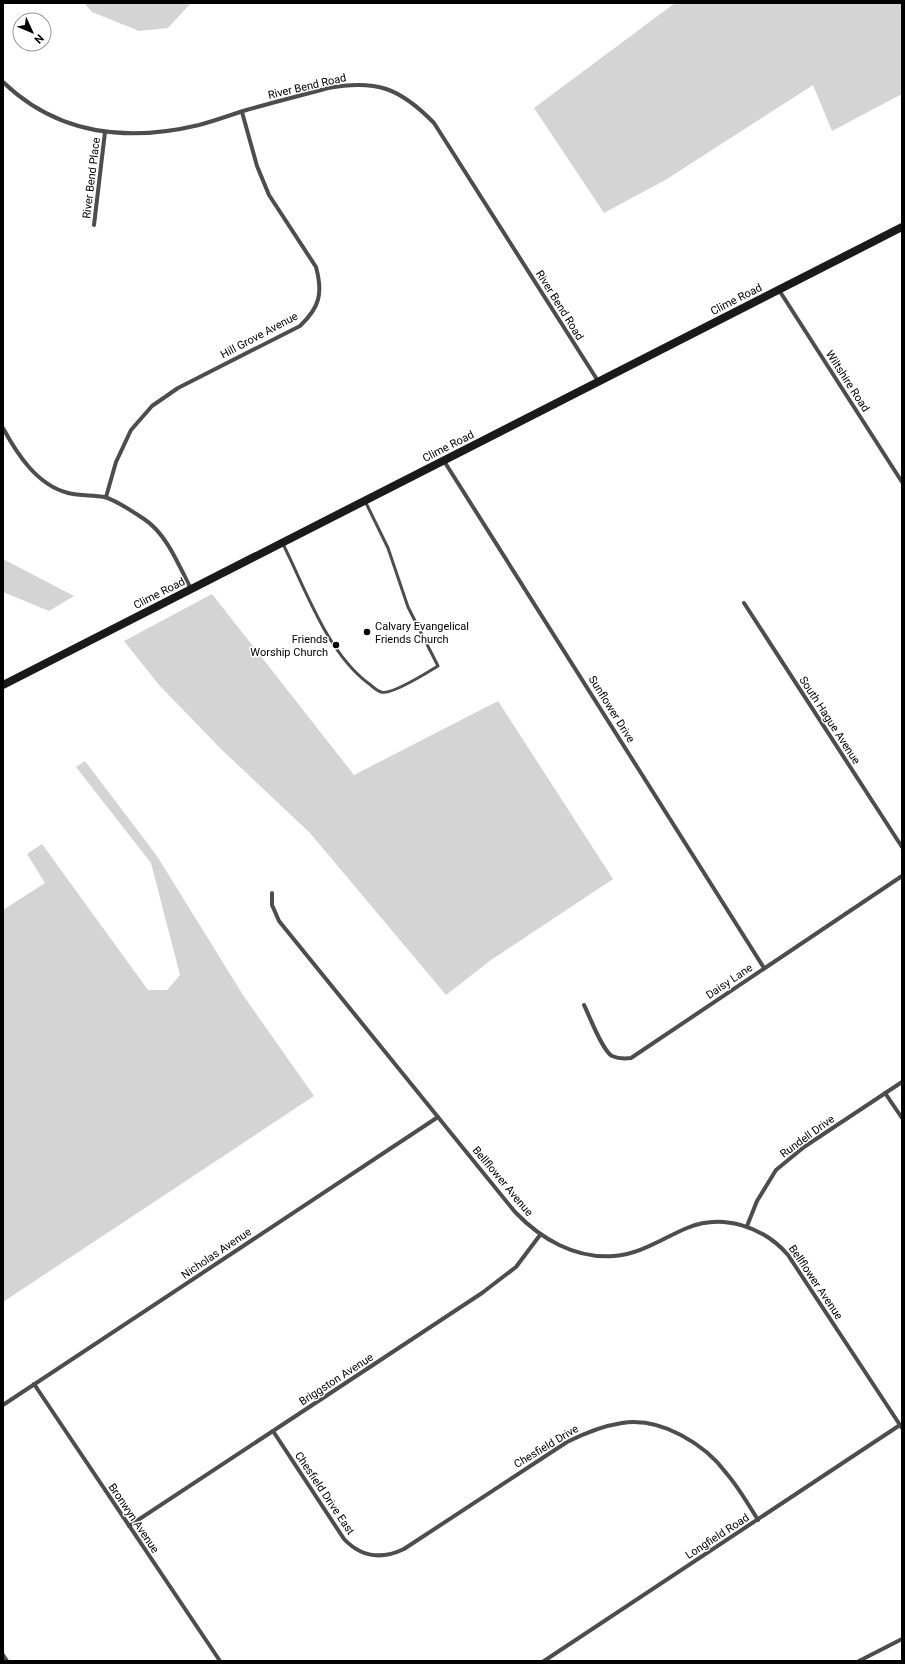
<svg xmlns="http://www.w3.org/2000/svg" width="905" height="1664" font-family="Roboto,sans-serif">
<rect width="100%" height="100%" fill="#fff"/>
<!-- green -->
<g fill="#d4d4d4">
<polygon points="84,3 191,3 168,28 139,31 92,12"/>
<polygon points="675,3 902,3 902,94 832,131 813,85 667,179 604,213 534,108"/>
<polygon points="3,559 74,596 49,611 3,592"/>
<polygon points="212,594 354,775 498,701 613,879 491,960 446,995 310,833 221,749 159,685 124,641"/>
<polygon points="85,761 157,856 243,995 314,1096 3,1302 3,910 45,883 27,854 42,844 148,990 167,990 180,975 151,863 76,767"/>
</g>
<g fill="none" stroke-linecap="round" stroke-linejoin="round">
<!-- service -->
<path stroke="#4d4d4d" stroke-width="3" d="M283,544C306,590 327,652 368,683C372,686 377,691 381,692C391,696 428,672 438,666L408,607L388,548L365,501"/>
<!-- minor -->
<g stroke="#4d4d4d" stroke-width="4">
<path d="M3,82C58,135 128,142 199,125C214,121 228,116 243,111C271,103 299,96 328,88C376,79 400,88 434,123L598,381"/>
<polyline points="94,225 105,132"/>
<polyline points="779,290 902,482"/>
<path d="M3,428C17,454 37,485 68,493C80,496 92,495 104,497C114,499 135,513 144,519C167,534 179,566 191,589"/>
<polyline points="444,461 764,968"/>
<path d="M106,497L116,462L131,430L152,406L178,388L300,326C320,307 323,293 316,267L269,195L257,166L242,112"/>
<polyline points="744,603 902,847"/>
<path d="M272,893V905L279,921L515,1212C541,1239 575,1259 614,1256C641,1254 663,1238 687,1228C723,1213 764,1227 788,1255L902,1428"/>
<path d="M584,1005C590,1017 602,1050 612,1056C619,1059 624,1059 631,1058L902,876"/>
<polyline points="885,1093 902,1118"/>
<polyline points="747,1226 757,1201 776,1170 804,1147 902,1082"/>
<polyline points="34,1384 220,1661"/>
<polyline points="3,1405 438,1117"/>
<path d="M273,1431L344,1539C361,1557 381,1560 404,1549L567,1442C585,1433 602,1426 622,1423C661,1417 705,1444 727,1474C739,1488 748,1504 758,1520"/>
<polyline points="129,1526 482,1293 516,1267 540,1235"/>
<polyline points="3,1655 7,1661"/>
<polyline points="544,1661 900,1425"/>
<polyline points="859,1661 902,1639"/>
</g>
<!-- secondary -->
<polyline stroke="#1a1a1a" stroke-width="8" points="3,685 902,227"/>
</g>
<!-- markers -->
<g fill="#000" stroke="#fff" stroke-width="1.5">
<circle cx="367" cy="632" r="4"/>
<circle cx="336" cy="645" r="4"/>
</g>
<g text-anchor="middle" stroke-width="3" stroke-linejoin="round" paint-order="stroke">
<!-- street labels -->
<g font-size="11" fill="#000" stroke="#fff">
<text transform="translate(307 86) rotate(-13)" y="4">River Bend Road</text>
<text transform="translate(91 178) rotate(-83)" y="4">River Bend Place</text>
<text transform="translate(736 299) rotate(-27)" y="4">Clime Road</text>
<text transform="translate(560 305) rotate(58)" y="4">River Bend Road</text>
<text transform="translate(259 335) rotate(-28)" y="4">Hill Grove Avenue</text>
<text transform="translate(848 381) rotate(57)" y="4">Wiltshire Road</text>
<text transform="translate(448 446) rotate(-27)" y="4">Clime Road</text>
<text transform="translate(159 593) rotate(-27)" y="4">Clime Road</text>
<text transform="translate(612 709) rotate(58)" y="4">Sunflower Drive</text>
<text transform="translate(830 720) rotate(57)" y="4">South Hague Avenue</text>
<text transform="translate(729 981) rotate(-34)" y="4">Daisy Lane</text>
<text transform="translate(807 1136) rotate(-36)" y="4">Rundell Drive</text>
<text transform="translate(503 1181) rotate(50)" y="4">Bellflower Avenue</text>
<text transform="translate(216 1253) rotate(-34)" y="4">Nicholas Avenue</text>
<text transform="translate(816 1282) rotate(56)" y="4">Bellflower Avenue</text>
<text transform="translate(336 1379) rotate(-33)" y="4">Briggston Avenue</text>
<text transform="translate(546 1446) rotate(-31)" y="4">Chesfield Drive</text>
<text transform="translate(325 1493) rotate(56)" y="4">Chesfield Drive East</text>
<text transform="translate(134 1518) rotate(56)" y="4">Bronwyn Avenue</text>
<text transform="translate(717 1536) rotate(-33)" y="4">Longfield Road</text>
</g>
<!-- poi labels -->
<g font-size="11" fill="#000" stroke="#fff" text-anchor="start">
<text x="375" y="630">Calvary Evangelical<tspan x="375" dy="13">Friends Church</tspan></text>
<text x="328" y="643" text-anchor="end">Friends<tspan x="328" dy="13">Worship Church</tspan></text>
</g>
</g>
<!-- border -->
<rect width="905" height="1664" fill="none" stroke="#000000" stroke-width="8"/>
<!-- north arrow -->
<g transform="translate(32 32) rotate(134)"><circle r="19" fill="#ffffff" stroke="#999999"/>
<path d="M0-3L7 15L0 10L-7 15Z" fill="#000000"/>
<text y="-6" font-size="11" font-weight="bold" text-anchor="middle" fill="#000000">N</text>
</g>
</svg>
